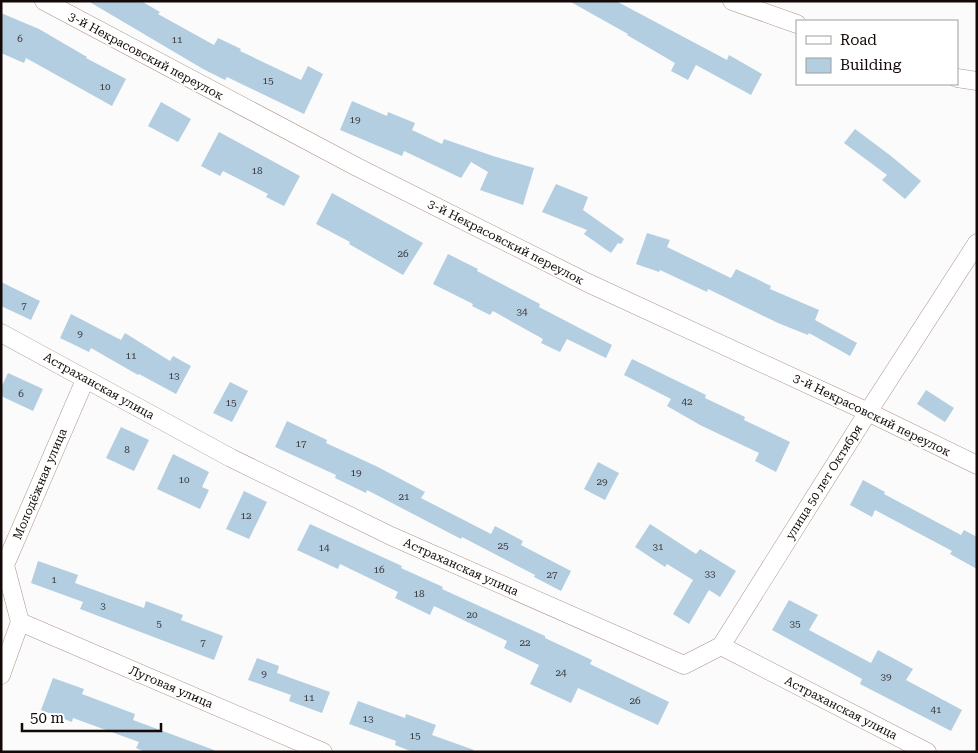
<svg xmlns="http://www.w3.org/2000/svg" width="978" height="753" font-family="'Roboto Serif',serif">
<rect width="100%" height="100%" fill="#fbfbfb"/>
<!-- building -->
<g fill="#b3cee1">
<polygon points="88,1 141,1 160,12 158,14 214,45 218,38 241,49 240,51 301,80 308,66 323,74 304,114 227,77 225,80 203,69"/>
<polygon points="569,1 616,1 727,60 729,55 762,74 751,95 696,65 688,80 671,71 675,63 627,35 628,34"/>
<polygon points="1,13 39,29 87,57 86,58 126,79 112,106 26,58 24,63 1,53"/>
<polygon points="352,101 387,116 388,112 415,123 412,130 442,144 444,139 493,156 534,168 523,205 480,190 488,172 471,162 461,178 404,151 402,156 340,130"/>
<polygon points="161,102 191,119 178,142 148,126"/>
<polygon points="855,129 891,156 921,181 905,199 882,180 887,175 844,143"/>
<polygon points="219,132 300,176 284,206 266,197 268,194 223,171 220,176 201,166"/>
<polygon points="556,184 588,197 583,210 624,239 621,244 618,243 611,253 584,234 587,230 542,212"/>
<polygon points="332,193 423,243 403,275 349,244 350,242 316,224"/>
<polygon points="647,233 670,240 667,247 731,278 736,269 771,286 770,289 819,310 815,320 857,343 850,356 809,333 808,335 778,323 708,289 707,292 660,270 659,272 636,264"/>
<polygon points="448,254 478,269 477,271 540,304 539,307 612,345 606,358 567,339 560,352 541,343 543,339 493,311 490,315 472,306 473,304 433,284"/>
<polygon points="1,282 40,301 31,320 1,306"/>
<polygon points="71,314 121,340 125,333 170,361 173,356 191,366 176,394 139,374 138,375 91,348 89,352 60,338"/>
<polygon points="632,359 706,395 705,398 745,417 744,420 790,442 776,472 755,461 759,453 700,425 667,406 671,399 624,375"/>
<polygon points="8,373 43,389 33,411 1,396 1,388"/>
<polygon points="230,382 248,391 232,422 213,413"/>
<polygon points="926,390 954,408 945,422 917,404"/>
<polygon points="287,421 327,440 326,443 378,467 425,492 421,498 491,534 495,526 523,541 521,545 571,571 561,591 534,577 535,575 462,537 461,539 367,490 366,493 335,478 336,475 275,447"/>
<polygon points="121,427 149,440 134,471 106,458"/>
<polygon points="173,454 209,472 202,487 209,490 200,509 157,489"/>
<polygon points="598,462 619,473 605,500 584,489"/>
<polygon points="863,480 885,492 884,494 961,535 964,530 977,537 977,569 950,554 952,551 875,510 872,517 850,505"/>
<polygon points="244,491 267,502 249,539 226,529"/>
<polygon points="310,524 402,566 401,568 443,587 442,589 545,636 545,638 592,660 590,664 669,702 658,725 578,688 571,703 530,684 539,665 504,648 507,641 434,606 430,615 395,598 398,592 340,564 338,569 297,550"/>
<polygon points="650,524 696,554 700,549 736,571 720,597 709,590 689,624 673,614 693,580 667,564 665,567 635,547"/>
<polygon points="38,561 78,575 75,583 144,608 146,601 183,615 181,620 223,636 214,660 80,609 83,602 31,583"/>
<polygon points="789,600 818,615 809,630 871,663 878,650 913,669 906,680 962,710 951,731 860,684 862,679 772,630"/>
<polygon points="257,658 279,666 277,673 330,692 322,713 289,701 291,695 248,680"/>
<polygon points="53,678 84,689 82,694 135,714 133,720 214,750 214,752 145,752 136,748 139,742 73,718 72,722 41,710"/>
<polygon points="358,701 405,718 406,714 436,725 432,735 474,750 473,752 413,752 395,745 396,741 349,724"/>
</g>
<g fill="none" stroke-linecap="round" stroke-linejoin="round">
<!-- street casing -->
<g stroke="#b19488" stroke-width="19">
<g id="street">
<polyline points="44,1 357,167 588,283 868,412 977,465"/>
<polyline points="732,1 797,24"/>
<polyline points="957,78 977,81"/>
<polyline points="1,333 231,458 391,536 684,665 721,646 927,752"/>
<polyline points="20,622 323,752"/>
<polyline points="721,646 868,412 977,243"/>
<polyline points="1,675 20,622 5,565 85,380"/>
</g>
</g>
<!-- street -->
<use href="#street" stroke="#fff" stroke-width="18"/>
</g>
<g text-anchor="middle" stroke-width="4" stroke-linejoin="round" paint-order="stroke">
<!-- number labels -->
<g font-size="10" fill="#3b3a3d">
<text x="20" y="42">6</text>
<text x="177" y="43">11</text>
<text x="268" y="84">15</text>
<text x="105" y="90">10</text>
<text x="355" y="123">19</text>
<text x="257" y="174">18</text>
<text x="403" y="257">26</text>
<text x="24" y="309">7</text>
<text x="522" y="315">34</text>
<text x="80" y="337">9</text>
<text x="131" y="359">11</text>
<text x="174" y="379">13</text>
<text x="21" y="397">6</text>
<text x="687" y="405">42</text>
<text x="231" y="406">15</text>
<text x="301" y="447">17</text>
<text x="127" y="453">8</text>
<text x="356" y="476">19</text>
<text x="184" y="483">10</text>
<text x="602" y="485">29</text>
<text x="404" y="500">21</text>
<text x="246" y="519">12</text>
<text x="503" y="549">25</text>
<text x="658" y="550">31</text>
<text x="324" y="551">14</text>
<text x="379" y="573">16</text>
<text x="710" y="577">33</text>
<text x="552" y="578">27</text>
<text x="54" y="583">1</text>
<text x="419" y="597">18</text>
<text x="103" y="609">3</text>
<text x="472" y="618">20</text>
<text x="159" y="627">5</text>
<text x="795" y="627">35</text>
<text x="203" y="646">7</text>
<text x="525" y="646">22</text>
<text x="561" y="676">24</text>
<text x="264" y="677">9</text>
<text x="886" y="680">39</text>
<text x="309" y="701">11</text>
<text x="635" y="704">26</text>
<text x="936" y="713">41</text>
<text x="368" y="722">13</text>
<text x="415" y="739">15</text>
</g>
<!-- street labels -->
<g font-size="12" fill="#130906" stroke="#fff">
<text transform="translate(146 56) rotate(28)" y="4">3-й Некрасовский переулок</text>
<text transform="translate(506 242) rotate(27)" y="4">3-й Некрасовский переулок</text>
<text transform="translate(99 386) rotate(29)" y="4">Астраханская улица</text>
<text transform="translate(872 415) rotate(26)" y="4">3-й Некрасовский переулок</text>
<text transform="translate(824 482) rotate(-58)" y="4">улица 50 лет Октября</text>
<text transform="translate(40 484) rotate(-67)" y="4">Молодёжная улица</text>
<text transform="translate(461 567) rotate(24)" y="4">Астраханская улица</text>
<text transform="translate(171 687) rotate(23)" y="4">Луговая улица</text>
<text transform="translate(841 708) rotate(27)" y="4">Астраханская улица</text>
</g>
</g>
<!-- border -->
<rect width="978" height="753" fill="none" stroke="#130906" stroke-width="5"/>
<!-- legend -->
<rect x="796" y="20" width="162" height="65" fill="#ffffff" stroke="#a19d9b"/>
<rect x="806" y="36" width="25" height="8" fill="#ffffff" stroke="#a19d9b"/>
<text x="840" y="45" font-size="15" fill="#130906">Road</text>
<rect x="806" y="58" width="25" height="15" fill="#b3cee1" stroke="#a19d9b"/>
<text x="840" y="70" font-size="15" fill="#130906">Building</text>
<!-- scale -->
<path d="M22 723v8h139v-8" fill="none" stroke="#130906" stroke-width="2.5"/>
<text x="30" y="723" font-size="15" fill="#130906" stroke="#ffffff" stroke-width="4" paint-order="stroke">50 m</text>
</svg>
